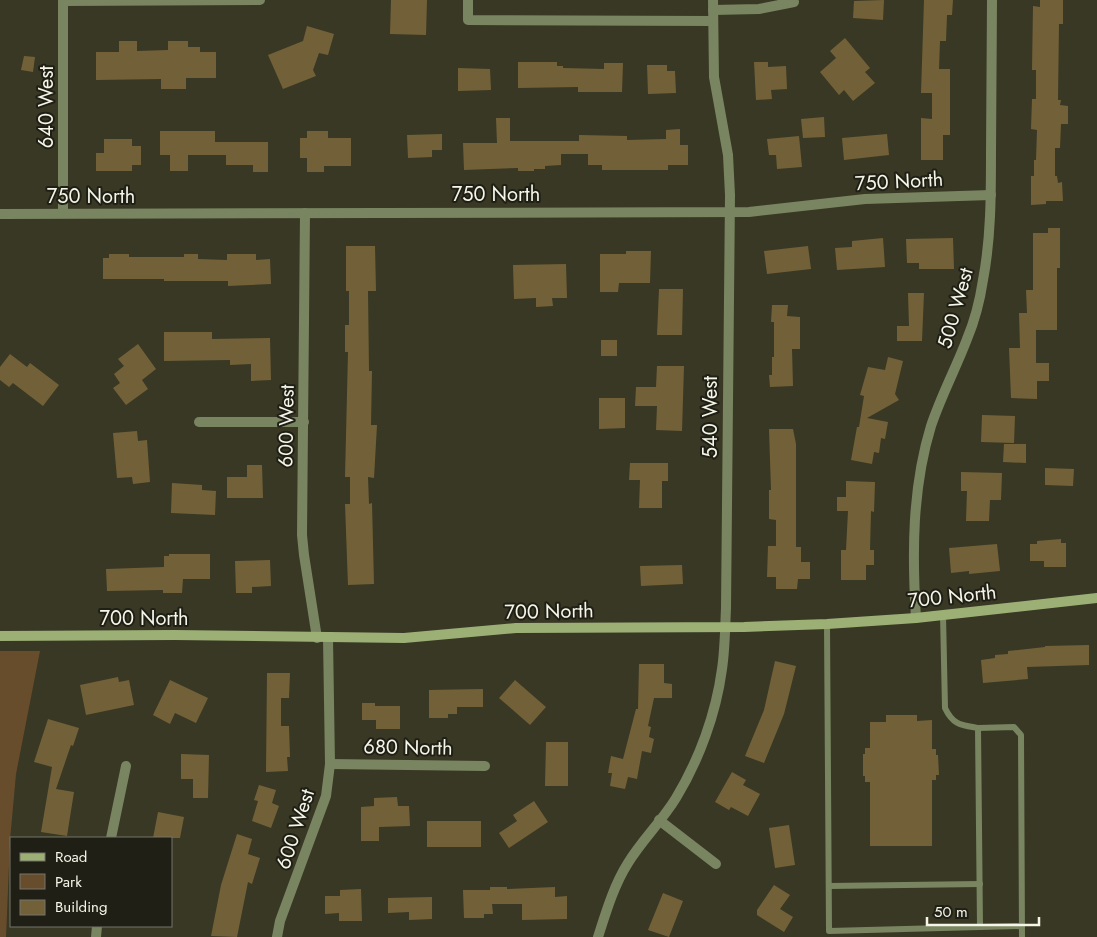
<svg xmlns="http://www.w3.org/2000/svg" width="1097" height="937" font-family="Jost,sans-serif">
<rect width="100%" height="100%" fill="#393824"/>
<!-- green -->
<polygon fill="#684d2d" points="0,651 40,651 16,774 10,840 6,937 0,937"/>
<!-- building -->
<g fill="#726138">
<polygon points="391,0 427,0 426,35 390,34"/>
<polygon points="884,0 883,20 853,18 854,1"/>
<polygon points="924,0 953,0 952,15 947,15 946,41 940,41 939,69 950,69 950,135 943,135 943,160 921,160 921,118 932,119 932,93 921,93"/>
<polygon points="1040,0 1063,0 1063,24 1059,24 1058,100 1061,100 1060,105 1068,106 1068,124 1061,124 1060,148 1055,148 1055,176 1057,176 1058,183 1062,182 1063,201 1046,201 1046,204 1031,205 1031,176 1034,176 1034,160 1036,160 1037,130 1031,129 1032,99 1036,99 1036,70 1032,70 1033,6 1040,7"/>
<polygon points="307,26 334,34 328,55 319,53 313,70 316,76 283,89 268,55 303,41"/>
<polygon points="845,38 870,68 865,72 875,83 853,101 844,90 839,95 820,72 836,58 830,51"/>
<polygon points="119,41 137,41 137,51 168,50 168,41 188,41 188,47 200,47 200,52 216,52 216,78 186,78 186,89 161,89 161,79 96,80 96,52 119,52"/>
<polygon points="24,56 35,57 33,72 21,70"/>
<polygon points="518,62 557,62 557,66 563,66 563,68 604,69 604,63 623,63 622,92 578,92 578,87 518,88"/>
<polygon points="754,62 768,62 768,67 786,66 787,89 771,90 772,99 756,100"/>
<polygon points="647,65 667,65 667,71 675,71 676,93 648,94"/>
<polygon points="458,68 490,69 491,90 458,91"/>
<polygon points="824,117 825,137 803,138 801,119"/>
<polygon points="496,118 510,118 510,141 579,141 579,135 627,136 627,140 666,139 666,130 680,129 680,145 688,145 688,165 668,165 668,170 602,170 602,165 588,165 588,154 561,154 561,165 545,166 545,169 534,169 534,171 518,171 518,168 464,170 463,143 497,143"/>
<polygon points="160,131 215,131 215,142 268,142 268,172 253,172 253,165 226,165 226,155 188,155 188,171 170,171 170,155 160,155"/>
<polygon points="307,131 328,131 328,138 351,138 351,166 324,166 324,172 307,172 307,158 300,158 300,138 307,138"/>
<polygon points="442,134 442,150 432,150 432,157 408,158 407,135"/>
<polygon points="887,134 889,155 844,160 842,138"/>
<polygon points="799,136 802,167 777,169 776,155 769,155 767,139"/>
<polygon points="104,139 132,139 132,146 141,146 141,165 132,165 132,171 96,171 96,153 104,153"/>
<polygon points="1048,228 1060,228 1060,268 1057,268 1057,330 1036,330 1036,363 1049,363 1049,381 1037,381 1037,399 1011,398 1009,348 1020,348 1019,313 1027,313 1026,290 1033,290 1033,233 1048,233"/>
<polygon points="883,238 885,267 837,270 835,248 852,247 852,241"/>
<polygon points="953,238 954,269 919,269 919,263 907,263 906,239"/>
<polygon points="346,246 375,246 376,291 368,291 369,371 372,371 371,425 377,425 374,478 368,477 369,504 372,503 374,584 348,585 345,504 350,504 350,477 345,477 348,352 345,352 345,325 349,325 349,291 346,291"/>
<polygon points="808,246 811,269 767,274 764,251"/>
<polygon points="626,251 651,251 650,283 619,283 618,292 600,292 600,254 626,254"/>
<polygon points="109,254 129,254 129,257 184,257 184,254 198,254 198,259 227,260 227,254 256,254 256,260 270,259 271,284 228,286 228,281 164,281 164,279 103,279 103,258 109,258"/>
<polygon points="566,264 567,298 552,298 553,306 536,307 536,298 514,299 513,265"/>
<polygon points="659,289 683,289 682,335 657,335"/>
<polygon points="908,293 924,293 922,341 897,341 897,326 909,326"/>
<polygon points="772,305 788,305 787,316 800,317 800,349 792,349 793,386 770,387 769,375 772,375 772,357 774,357 774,322 771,322"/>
<polygon points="164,332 212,332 212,339 270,338 271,380 251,381 251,364 230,365 230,360 164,361"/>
<rect x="601" y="340" width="16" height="16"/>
<polygon points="138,344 156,369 142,380 148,389 126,405 113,388 120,383 114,374 124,366 118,359"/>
<polygon points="10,354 27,367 30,363 59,385 43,406 13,383 9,387 0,380 0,367"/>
<polygon points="888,357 903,361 895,394 899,400 867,418 888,422 885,439 881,438 879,453 874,452 872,464 851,460 857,427 859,427 864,396 860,395 868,367 885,370"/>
<polygon points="657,366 684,366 682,431 656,430 657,406 635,406 636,387 656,387"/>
<polygon points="599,398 625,398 625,428 599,429"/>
<polygon points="982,415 1015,416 1014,443 981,442"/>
<polygon points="769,429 793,429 796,444 796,547 801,547 801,562 810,562 810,579 798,579 797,589 776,589 776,577 767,577 768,546 776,546 776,520 769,519 769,490 771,490"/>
<polygon points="137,431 138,441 147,440 150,482 133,484 132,477 117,478 113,433"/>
<polygon points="1004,444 1026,444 1026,463 1003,462"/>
<polygon points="630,463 668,463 668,481 662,481 662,508 639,508 640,480 629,480"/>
<polygon points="247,465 262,465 263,498 227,498 227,477 247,477"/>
<polygon points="1045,468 1074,469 1073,486 1045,485"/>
<polygon points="961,472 1002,473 1001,500 990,500 989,521 966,521 967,491 961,491"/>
<polygon points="846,481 875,482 874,512 871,511 870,550 874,550 874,565 866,565 866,580 841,580 841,550 846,550 848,511 837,511 837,497 846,497"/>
<polygon points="172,483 202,485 202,490 216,491 215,515 171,513"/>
<polygon points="1061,539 1061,543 1066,543 1066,567 1044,567 1044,561 1030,561 1030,544 1037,544 1037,541"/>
<polygon points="997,544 1000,571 969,574 969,571 951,573 949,548"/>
<polygon points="169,554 210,554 210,579 183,579 182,593 163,593 163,590 107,591 106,569 164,567 164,556 169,556"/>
<polygon points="270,560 271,586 252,587 252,593 236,593 235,561"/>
<polygon points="682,565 683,584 641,586 640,566"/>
<polygon points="1089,645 1089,665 1027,667 1028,679 983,683 981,660 995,658 995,655 1008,654 1008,651 1045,647 1045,646"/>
<polygon points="775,661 796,666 784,714 764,763 745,756 764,710"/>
<polygon points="639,664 664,664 664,683 672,684 672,698 654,698 648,726 651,727 649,737 654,739 651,753 642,751 637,779 628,777 625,789 610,786 612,773 608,773 611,756 623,759 636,709 638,709"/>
<polygon points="267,673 290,673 289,698 281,698 281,726 289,726 290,757 287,757 288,771 266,772"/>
<polygon points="118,677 119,682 129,680 134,705 86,715 80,685"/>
<polygon points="170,680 208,698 196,723 175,713 170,724 153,715"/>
<polygon points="515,680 546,707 530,725 499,698"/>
<polygon points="483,689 483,707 457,707 457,714 448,714 448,718 429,718 429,690"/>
<polygon points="362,703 375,703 375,706 400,706 400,729 376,729 376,720 362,720"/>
<polygon points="886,715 917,715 917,721 932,720 932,749 936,749 936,755 938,755 939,775 936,775 936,780 932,780 932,846 870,846 870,782 865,782 865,776 863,776 863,754 865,754 865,748 870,748 870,722 886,722"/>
<polygon points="48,719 79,728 73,746 71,745 56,789 74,792 67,836 41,832 52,767 34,762"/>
<polygon points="546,742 568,742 568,786 545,786"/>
<polygon points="181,754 209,755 208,798 193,798 193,779 181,779"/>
<polygon points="732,772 746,780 743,785 760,794 748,816 731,807 729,810 715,802"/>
<polygon points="259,785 276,790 272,803 279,806 271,828 252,821 258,801 254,800"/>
<polygon points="397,797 398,806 409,806 410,826 379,827 379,841 361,841 361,807 374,806 374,798"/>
<polygon points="534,801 548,822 509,848 499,833 517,821 513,815"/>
<polygon points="158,812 184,817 180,838 153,838"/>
<rect x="427" y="821" width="54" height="26"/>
<polygon points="789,825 795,865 775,868 769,828"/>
<polygon points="237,834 252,839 248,854 260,858 252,884 248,882 237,937 211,936 221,885"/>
<polygon points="774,885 790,895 780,909 793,917 784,932 757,915 757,910"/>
<polygon points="490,887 507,887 507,889 555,887 555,897 567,896 567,919 522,920 522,904 492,904 493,914 484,914 484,918 464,918 463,890 490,890"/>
<polygon points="361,889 362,921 339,921 339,913 325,914 325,896 340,896 340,890"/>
<polygon points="663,893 683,901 669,937 648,930"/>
<polygon points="432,897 432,919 409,920 409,912 388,913 388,898"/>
</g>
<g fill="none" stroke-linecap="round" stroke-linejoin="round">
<!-- lane -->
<g stroke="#788560" stroke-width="6">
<path d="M827,624L829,931L980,927L978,728C961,725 953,725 945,708L943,615"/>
<polyline points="978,728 1014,727 1021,735 1022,937"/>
<polyline points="829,886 980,884"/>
<polyline points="980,927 1022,926"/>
</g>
<!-- street -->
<g stroke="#788560" stroke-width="10">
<polyline points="468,0 468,20 713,21"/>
<polyline points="63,1 260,0"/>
<polyline points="713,10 759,9 794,2"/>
<polyline points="63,213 63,0"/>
<polyline points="305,213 302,535 304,555 317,638"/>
<polyline points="0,214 749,212 865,199 991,195"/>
<polyline points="199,422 304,422"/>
<path d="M916,618C912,554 912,488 931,426C941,396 956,368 967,339C975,320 980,300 983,280C991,238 991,195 991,152C991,101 992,51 992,0"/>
<polyline points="330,764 485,766"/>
<polyline points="659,820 716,864"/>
<polyline points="111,838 126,766"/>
<polyline points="96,937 97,926"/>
<polyline points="277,937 280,921 326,796 330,764 328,638"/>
<path d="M598,937C606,912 614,885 628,863C642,840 662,821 676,798C699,760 716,714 722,669C725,649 725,629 726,608L730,195L728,155L714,77L713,0"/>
</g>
<!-- secondary -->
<polyline stroke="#9cb076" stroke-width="10" points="0,636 174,635 404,638 516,628 744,627 827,624 916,618 1097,598"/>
</g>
<g text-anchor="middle" stroke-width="4" stroke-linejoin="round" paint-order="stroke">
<!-- street labels -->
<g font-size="20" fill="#f5f5e8" stroke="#1f1f16">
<text transform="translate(46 107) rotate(-90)" y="7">640 West</text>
<text transform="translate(899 181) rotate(-3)" y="7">750 North</text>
<text x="496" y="201">750 North</text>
<text x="91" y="203">750 North</text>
<text transform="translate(955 308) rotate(-74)" y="7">500 West</text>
<text transform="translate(710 417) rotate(-90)" y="7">540 West</text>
<text transform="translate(286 426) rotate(-89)" y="7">600 West</text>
<text transform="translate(952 596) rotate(-6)" y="7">700 North</text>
<text transform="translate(549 611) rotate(-1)" y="7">700 North</text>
<text x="144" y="625">700 North</text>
<text transform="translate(408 747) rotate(1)" y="7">680 North</text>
<text transform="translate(295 829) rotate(-72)" y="7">600 West</text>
</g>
</g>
<!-- legend -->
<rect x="10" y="837" width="162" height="90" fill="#1f1f16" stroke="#75756a"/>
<rect x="20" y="853" width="25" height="8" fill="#9cb076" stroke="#75756a"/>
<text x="55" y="862" font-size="15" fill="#f5f5e8">Road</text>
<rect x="20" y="874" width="25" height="15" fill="#684d2d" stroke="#75756a"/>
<text x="55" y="887" font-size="15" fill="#f5f5e8">Park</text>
<rect x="20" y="900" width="25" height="15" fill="#726138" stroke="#75756a"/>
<text x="55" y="912" font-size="15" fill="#f5f5e8">Building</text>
<!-- scale -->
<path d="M927 917v8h112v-8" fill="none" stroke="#f5f5e8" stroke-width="2.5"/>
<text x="934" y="917" font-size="15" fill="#f5f5e8" stroke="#1f1f16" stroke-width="4" paint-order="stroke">50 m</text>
</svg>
